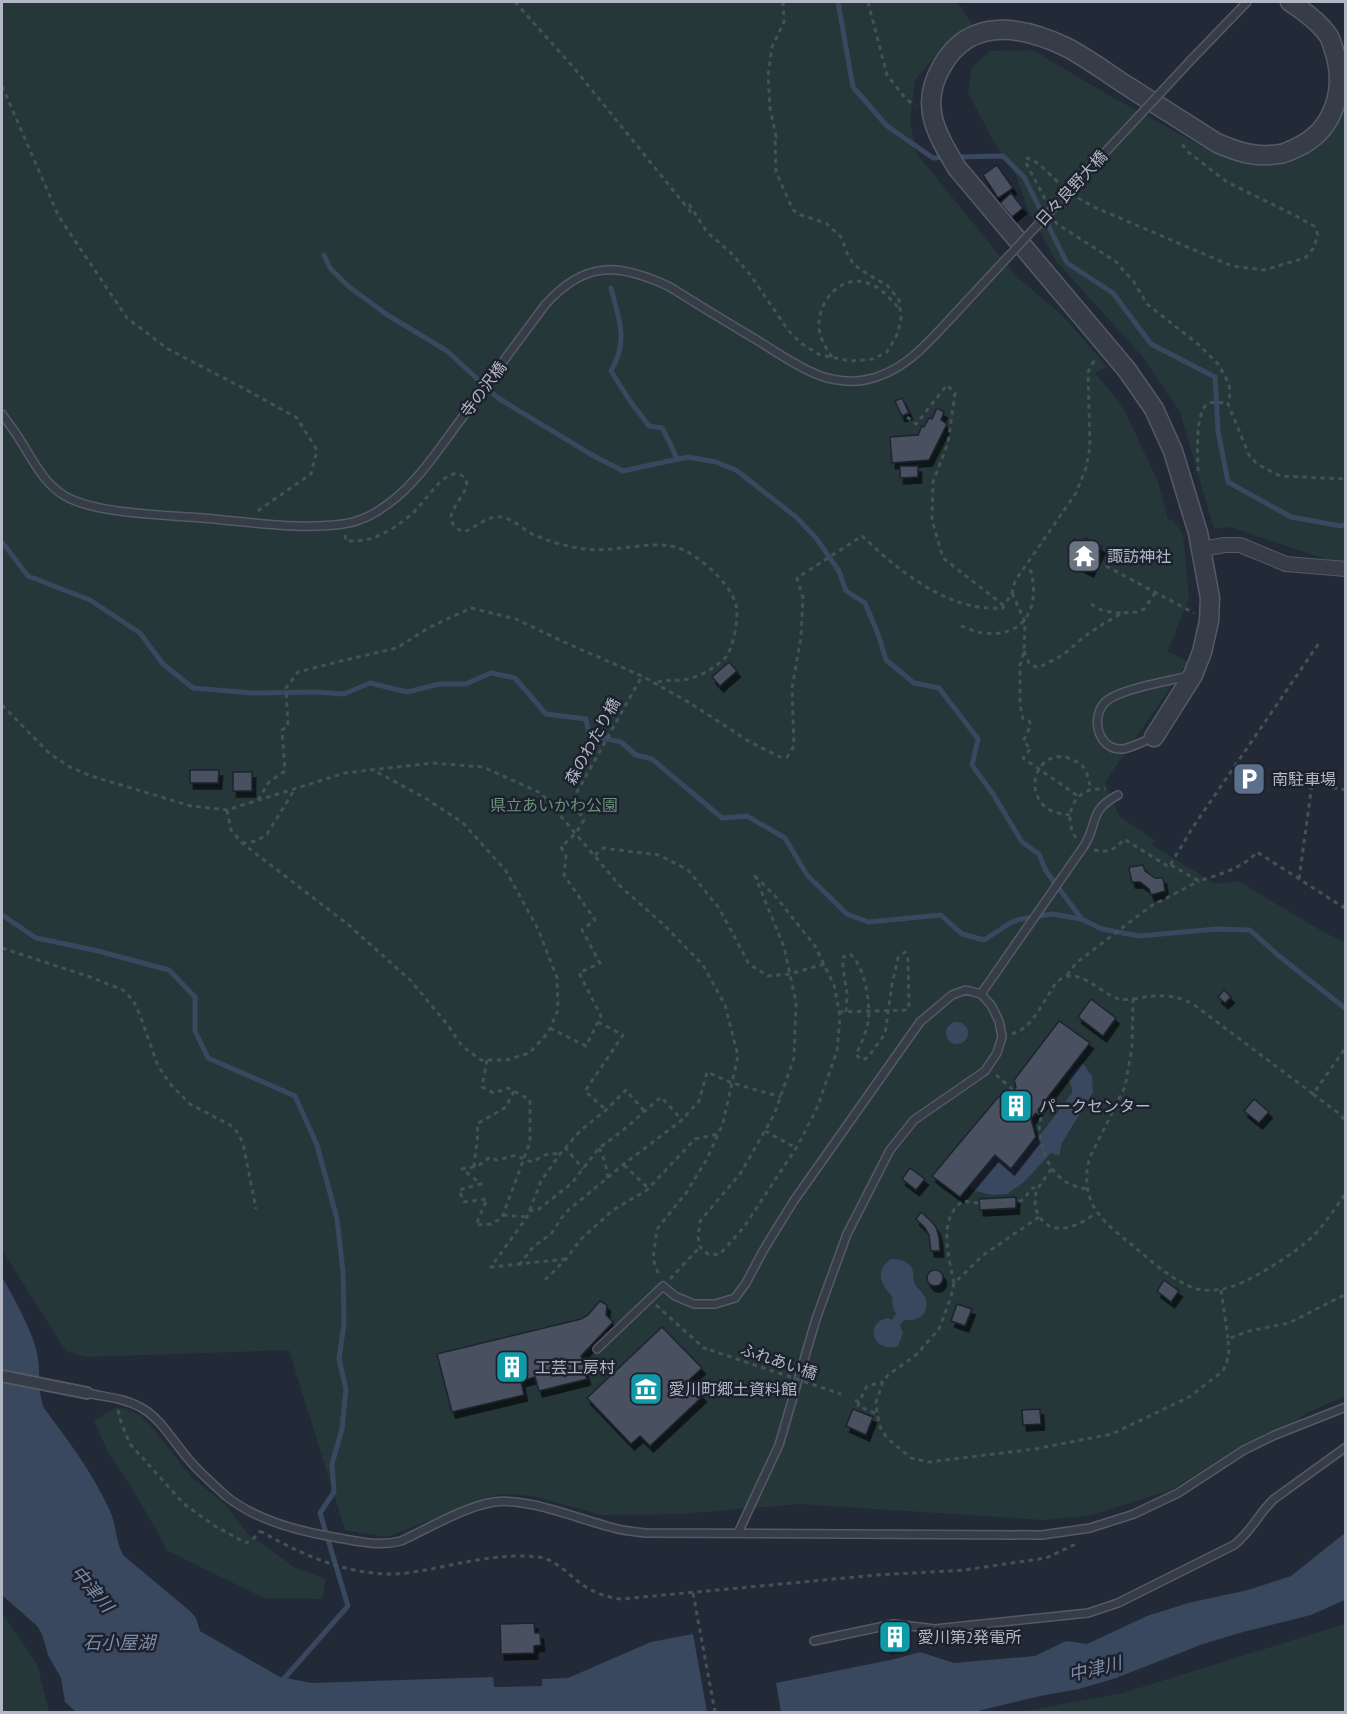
<svg xmlns="http://www.w3.org/2000/svg" width="1347" height="1714" font-family="'PT Sans Narrow','Noto Sans JP',sans-serif">
<defs>
<filter id="shadow"><feDropShadow dx="3.5" dy="6" stdDeviation="0" flood-color="#0009"/></filter>
</defs>
<rect width="100%" height="100%" fill="#232a37"/>
<!-- green -->
<g fill="#263739">
<polygon points="2,2 957,2 972,24 945,45 915,80 910,119 916,153 1017,277 1063,316 1107,367 1095,373 1123,407 1158,482 1168,519 1174,521 1183,534 1189,598 1168,651 1188,662 1105,782 1119,816 1155,841 1152,845 1215,884 1238,881 1325,933 1345,942 1345,1396 1311,1411 1307,1412 1293,1423 1236,1449 1171,1490 1088,1516 1043,1520 800,1504 680,1514 601,1515 534,1496 505,1494 491,1496 387,1537 345,1530 289,1350 85,1357 66,1351 2,1250"/>
<polygon points="1033,50 1105,93 1203,147 1244,162 1290,164 1320,146 1345,110 1345,562 1331,561 1231,527 1214,529 1180,412 1142,356 1056,261 1028,210 1017,177 991,137 968,92 972,68 990,51"/>
<polygon points="117,1407 129,1410 141,1416 152,1427 191,1477 226,1505 247,1533 294,1567 326,1579 322,1599 264,1598 166,1550 157,1531 135,1493 107,1450 94,1421"/>
<polygon points="2,1613 37,1664 49,1712 2,1712"/>
<polygon points="1345,1624 1345,1712 1021,1712 1123,1693"/>
</g>
<!-- water -->
<g fill="#39475f">
<circle cx="957" cy="1033" r="11"/>
<polygon points="1082,1062 1092,1076 1093,1092 1062,1143 1059,1156 1051,1153 1024,1182 1007,1194 993,1195 975,1191 969,1187 995,1155 1011,1169 1044,1130 1072,1093 1072,1088 1068,1078"/>
<path d="M891,1259C900,1259 912,1262 913,1272C914,1277 913,1282 916,1286C919,1290 923,1293 925,1297C931,1313 919,1322 904,1320L900,1325L903,1333L898,1346C872,1354 864,1322 888,1318L892,1320L896,1314L893,1308L892,1296C881,1284 874,1271 891,1259Z"/>
<path d="M2,1277C13,1296 33,1332 37,1353C41,1372 37,1391 44,1408C68,1440 94,1475 110,1511C117,1526 115,1542 124,1556L190,1611L196,1618L200,1631L280,1677L312,1683L493,1677L494,1687L542,1686V1679L568,1678L651,1642L693,1634L707,1712H76L65,1702L61,1678L48,1655L42,1634L37,1626L2,1595Z"/>
<polygon points="1345,1533 1345,1600 1311,1615 1243,1632 1203,1644 1116,1678 1079,1689 1040,1696 974,1712 781,1712 776,1683 895,1659 920,1652 954,1663 1035,1656 1066,1641 1087,1644 1147,1616 1188,1603 1248,1590 1291,1576"/>
</g>
<g fill="none" stroke-linecap="round" stroke-linejoin="round">
<!-- stream -->
<g stroke="#39475f" stroke-width="5">
<polyline points="838,2 853,87 887,126 933,158 947,157"/>
<polyline points="956,157 1003,156 1024,177 1067,263 1113,293 1151,344 1215,377 1218,431 1228,482 1291,517 1341,526 1346,524"/>
<polyline points="324,255 330,268 348,286 386,314 447,351 498,398 592,455 623,471 688,457 716,462 736,470 796,517 816,538 839,571 846,591 865,603 878,634 886,660 914,683 939,688 978,739 972,765 993,794 1022,842 1039,854 1046,871 1081,918"/>
<path d="M611,288C619,320 629,340 611,371L630,401L649,426L662,428L670,443L677,459"/>
<polyline points="2,542 28,576 90,600 140,633 163,664 193,688 252,693 315,692 344,694 370,683 407,692 440,684 466,684 491,673 515,678 546,714 586,719 589,735 621,742 636,755 652,759 722,818 747,816 785,838 807,875 847,914 868,922 941,915 962,934 984,940 1012,922 1021,919 1052,914 1081,919 1102,929 1139,936 1217,929 1250,930 1279,956 1346,1009"/>
<polyline points="2,915 36,938 94,950 169,970 195,997 195,1031 208,1058 295,1096 317,1145 337,1219 343,1272 344,1324 339,1359 346,1389 342,1429 332,1464 334,1492 320,1513 348,1606 282,1681"/>
</g>
</g>
<!-- building -->
<g fill="#495161" stroke="#1e232f" stroke-width="1.5" filter="url(#shadow)">
<polygon points="997,165 1013,188 998,198 983,175"/>
<polygon points="1011,193 1023,208 1012,217 1000,203"/>
<polygon points="902,398 909,413 902,416 895,401"/>
<polygon points="937,408 944,412 941,420 947,424 929,460 892,463 890,437 918,435 922,426 924,427 929,418 932,419"/>
<polygon points="900,466 918,466 918,477 900,478"/>
<polygon points="1085,538 1102,547 1090,571 1072,562 1077,554 1068,549 1074,539 1082,543"/>
<polygon points="729,662 737,671 720,686 712,677"/>
<polygon points="190,770 219,770 218,783 190,783"/>
<rect x="233" y="772" width="19" height="19"/>
<polygon points="1143,865 1145,871 1155,878 1163,878 1165,891 1151,895 1149,889 1140,882 1132,882 1129,869 1130,867"/>
<polygon points="1224,990 1231,997 1225,1003 1218,997"/>
<polygon points="1091,999 1116,1018 1103,1036 1078,1017"/>
<polygon points="1059,1021 1090,1043 1031,1119 1036,1137 1011,1169 995,1155 960,1197 932,1176 999,1096 1005,1101 1016,1087 1014,1080"/>
<polygon points="1254,1099 1269,1112 1259,1123 1244,1111"/>
<polygon points="910,1168 925,1179 916,1190 902,1179"/>
<polygon points="1016,1197 1016,1208 980,1210 979,1199"/>
<polygon points="921,1212 931,1221 936,1227 939,1237 940,1251 931,1251 929,1235 925,1228 916,1219"/>
<circle cx="935" cy="1278" r="8"/>
<polygon points="1164,1280 1179,1291 1171,1302 1157,1291"/>
<polygon points="600,1301 607,1305 606,1315 613,1322 581,1356 587,1379 539,1391 535,1377 521,1381 524,1395 452,1412 437,1354 581,1319 588,1315"/>
<polygon points="957,1304 972,1309 965,1326 951,1321"/>
<polygon points="662,1327 702,1368 688,1381 703,1396 650,1446 640,1436 631,1444 587,1398"/>
<polygon points="853,1409 873,1417 866,1435 846,1426"/>
<polygon points="1040,1409 1041,1424 1023,1425 1022,1410"/>
<polygon points="534,1623 535,1633 540,1633 541,1645 534,1646 534,1653 501,1654 500,1624"/>
<polygon points="902,1626 905,1645 888,1648 885,1629"/>
</g>
<g fill="none" stroke-linecap="round" stroke-linejoin="round">
<!-- service casing -->
<g stroke="#545a66" stroke-width="10">
<g id="service">
<polyline points="1191,60 1247,2"/>
<path d="M2,414C8,423 15,431 20,440C33,460 43,483 65,496C95,514 167,515 203,518C248,522 298,530 343,524C360,522 375,514 388,504C417,483 438,450 459,422C487,383 516,344 545,305C585,260 619,263 670,287C700,306 730,324 760,342C778,353 796,366 816,374C829,380 851,383 865,380C903,373 927,344 952,317"/>
<path d="M1154,737C1146,740 1131,748 1123,749C1096,751 1089,712 1109,699C1127,688 1168,681 1189,676"/>
<path d="M981,994L1084,846C1099,822 1088,811 1118,795"/>
<polyline points="597,1349 663,1286 675,1296 694,1304 715,1304 735,1298 746,1283 763,1251 793,1202 920,1022 952,995 966,990 981,994 991,1005 999,1021 1002,1037 997,1053 985,1071 914,1120 890,1150 847,1234 816,1319 779,1445 738,1533"/>
<path d="M87,1393C105,1397 124,1398 140,1407C161,1418 174,1443 190,1461C200,1473 214,1485 226,1496C254,1519 298,1531 333,1537C356,1541 378,1547 401,1541C427,1529 466,1506 494,1502C527,1497 581,1520 614,1528C624,1531 636,1532 646,1533L1042,1535L1090,1528L1134,1514L1178,1493L1244,1450L1275,1435L1346,1407"/>
<path d="M814,1641L894,1624L935,1629L1088,1613L1118,1603L1234,1545C1251,1532 1259,1513 1274,1499L1346,1447"/>
</g>
</g>
<!-- pedestrian casing -->
<g stroke="#545a66" stroke-width="14">
<polyline id="pedestrian" points="2,1376 87,1393"/>
</g>
<!-- minor casing -->
<g stroke="#545a66" stroke-width="16">
<polyline id="minor" points="1202,549 1225,545 1240,545 1286,564 1346,569"/>
</g>
<!-- tertiary casing -->
<g stroke="#545a66" stroke-width="21">
<path id="tertiary" d="M1154,737L1193,675L1202,652L1209,621L1210,598L1198,533L1173,451L1154,409L1127,370L957,168C936,133 919,105 942,66C970,16 1022,26 1066,47C1088,58 1111,76 1132,89C1160,107 1189,125 1217,143C1238,152 1256,158 1279,154C1285,154 1291,150 1296,148C1336,130 1347,86 1333,47C1332,43 1330,38 1328,35C1318,21 1304,11 1290,2"/>
</g>
<!-- path -->
<g stroke="#425256" stroke-width="3" stroke-dasharray="4.5 4.5" stroke-linecap="butt">
<polyline points="515,2 574,68 694,216"/>
<polyline points="868,2 887,75 906,99 915,106"/>
<polyline points="2,86 59,217 127,318 168,349 245,389 297,418 317,450 311,474 256,512"/>
<polyline points="1078,198 1094,207 1232,266 1264,270 1305,258 1313,249 1318,235 1314,226 1292,214 1227,182 1188,152 1183,146 1185,141"/>
<polyline points="1045,199 1025,161 1028,158 1039,164 1061,185"/>
<polyline points="689,204 707,232 731,253 749,273 788,330 802,344 820,355 851,361 873,359 887,352 898,333 901,318 899,300 888,286 866,273 854,265 848,255 841,237 826,223 801,215 793,210 776,172 775,137 776,137 770,108 768,76 772,47 784,22 783,2"/>
<polyline points="1055,221 1057,224 1115,261 1134,282 1147,304 1199,345 1219,365 1229,384 1230,393 1228,404 1249,455 1257,464 1280,476 1346,479"/>
<path d="M832,357C826,348 820,339 819,328C817,301 842,272 870,284C882,288 890,299 899,308"/>
<polyline points="907,417 916,424 947,385 955,393 948,443 933,482 932,520 943,558 1003,605"/>
<path d="M1198,471C1198,457 1194,410 1209,403C1214,401 1223,403 1228,404"/>
<path d="M345,535L346,541C353,541 362,541 369,539C389,533 409,519 422,503C430,494 447,468 461,475C479,484 448,507 451,520C453,526 458,530 464,532C475,528 484,518 496,517C509,515 521,528 532,534C548,541 567,547 585,549C614,553 649,540 675,547C696,552 731,583 736,605C739,618 734,642 728,654C726,658 720,663 715,666C707,673 693,679 682,680C672,681 665,679 655,683"/>
<polyline points="1106,566 1194,613"/>
<polyline points="1012,593 1025,622 1024,651 1020,666 1020,705 1023,719 1029,721 1031,725 1023,742 1031,748 1023,758 1078,796"/>
<polyline points="1091,604 1103,611 1121,613"/>
<path d="M961,626C968,628 976,633 984,633C1025,638 1040,607 1031,571L1025,568"/>
<polyline points="1024,651 1029,663 1038,668 1063,655 1085,636 1103,624 1122,613 1137,612 1144,609 1155,593"/>
<polyline points="2,705 50,754 70,767 91,776 191,806 227,810 345,773 432,763 483,767 541,793 621,887 663,924 703,965 725,1005 738,1056 723,1123 707,1159 686,1193 657,1229 653,1259 659,1275"/>
<path d="M258,800L269,782L285,771L282,730L288,726L286,688L298,672L341,661L397,648L428,628L471,608L516,619L566,643L642,676L690,703L750,742L780,757H787L794,746L792,688L801,637L803,598L797,578L862,536C893,565 930,597 973,606C982,608 992,608 1002,609L1012,593L1015,581L1076,493L1086,468L1090,447L1088,372L1096,357"/>
<polyline points="227,810 231,830 242,843 350,926 411,981 447,1024 462,1046 481,1060 507,1060 529,1053 548,1033 558,1010 557,978 538,929 506,871 463,823 425,798 375,771"/>
<path d="M1070,815C1063,814 1054,813 1048,809C1020,789 1041,744 1073,760C1077,762 1081,763 1084,768C1088,774 1089,782 1091,790"/>
<path d="M1076,838C1065,821 1069,797 1090,790C1095,789 1100,789 1105,789"/>
<polyline points="242,843 257,841 267,834 293,792 293,789"/>
<path d="M1094,850C1108,853 1115,850 1124,839L1169,867L1193,827L1319,643"/>
<polyline points="595,855 603,848 659,855 688,870 719,908 749,964 768,976 790,974 824,964"/>
<path d="M1171,865L1199,881C1220,874 1242,869 1257,852L1346,909"/>
<polygon points="755,876 776,897 815,946 834,985 840,1016 837,1051 817,1108 798,1145 744,1227 720,1254 709,1255 700,1247 698,1237 700,1221 740,1174 774,1115 794,1058 796,1002 784,947"/>
<polyline points="1299,879 1312,784 1346,790"/>
<polyline points="1344,908 1346,900"/>
<polyline points="2,948 90,977 123,990 133,1000 140,1015 158,1066 171,1085 190,1104 230,1125 239,1134 244,1148 256,1209"/>
<polyline points="1067,975 1076,963 1151,906 1199,881"/>
<path d="M1133,999C1156,995 1171,993 1193,1004L1313,1094L1346,1047"/>
<polyline points="839,1012 909,1010"/>
<path d="M846,1012L847,993L843,969V957L850,954C865,966 871,1004 868,1023C866,1034 860,1045 856,1055L863,1060L868,1057L885,1034L892,984L898,958L905,952L908,959L909,1009"/>
<polyline points="598,1022 623,1035 585,1091 606,1110"/>
<polyline points="550,1028 586,1046 601,1016 579,973 600,963 582,930 595,920 564,875 566,856 561,847 576,833 584,820 572,801 642,676"/>
<path d="M1012,1034C1031,1028 1039,1009 1049,994C1051,990 1054,985 1057,982C1077,963 1100,994 1119,999C1123,1000 1129,999 1133,999L1132,1047L1125,1087L1090,1157C1084,1175 1086,1198 1098,1213C1107,1226 1120,1235 1131,1244C1150,1260 1168,1277 1191,1287C1200,1291 1212,1291 1222,1289C1243,1287 1297,1252 1312,1237C1325,1224 1335,1208 1346,1193"/>
<path d="M487,1060L482,1087L494,1093L508,1088L530,1100V1142L503,1215L502,1218L491,1224L476,1225L487,1199L464,1202L459,1190L481,1184L462,1169L478,1166L490,1157L497,1160L517,1155C536,1168 534,1157 549,1154C553,1153 556,1154 560,1154"/>
<path d="M996,1075L1042,1116C1037,1126 1040,1134 1042,1144C1048,1170 1061,1185 1087,1189"/>
<polyline points="1313,1094 1337,1112 1346,1121"/>
<polyline points="765,1131 796,1148"/>
<polyline points="565,1147 583,1169"/>
<polyline points="599,1148 605,1162 608,1178"/>
<polyline points="624,1165 648,1188"/>
<path d="M474,1167C475,1151 479,1140 477,1124L506,1107L514,1091"/>
<path d="M1051,1169C1046,1177 1039,1185 1036,1193C1034,1200 1035,1210 1039,1216C1053,1239 1080,1225 1096,1213"/>
<polyline points="529,1211 539,1209 572,1183 599,1148 621,1132 661,1097 682,1120"/>
<polyline points="503,1215 527,1217"/>
<path d="M1039,1217L982,1256L964,1274L954,1283C949,1258 937,1218 963,1201C975,1203 1012,1207 1022,1200C1032,1193 1024,1190 1040,1186"/>
<polyline points="566,1259 491,1267 527,1217 541,1181 560,1154 581,1130 606,1110 626,1090 645,1112"/>
<polyline points="519,1265 533,1247 551,1234 565,1213 624,1164 682,1120 699,1101 707,1072 732,1083 781,1097"/>
<polyline points="670,1279 700,1247"/>
<polyline points="545,1280 566,1259 581,1239 613,1210 647,1190 695,1139 718,1134"/>
<polyline points="954,1283 951,1297 939,1329 916,1355 888,1375 883,1382 876,1402 877,1414 881,1429 887,1438 911,1458 929,1462 1035,1449 1112,1434 1189,1397 1223,1371 1229,1356 1228,1339 1249,1331 1289,1323 1346,1294"/>
<polyline points="1221,1290 1228,1338"/>
<polyline points="656,1305 704,1348 710,1350"/>
<polyline points="855,1400 859,1402 867,1386 883,1382"/>
<polyline points="859,1402 858,1406 877,1414"/>
<polyline points="118,1410 121,1422 130,1444 184,1504 215,1526 246,1543 254,1538 260,1531"/>
<path d="M260,1531C304,1556 355,1579 407,1573C451,1567 493,1552 538,1557C555,1559 567,1573 580,1583C592,1592 607,1598 622,1599L877,1575L964,1570L1046,1558L1078,1543"/>
<polyline points="693,1593 715,1712"/>
</g>
<!-- service -->
<use href="#service" stroke="#363c48" stroke-width="7"/>
<!-- pedestrian -->
<use href="#pedestrian" stroke="#363c48" stroke-width="10"/>
<!-- minor -->
<use href="#minor" stroke="#363c48" stroke-width="14"/>
<!-- tertiary -->
<use href="#tertiary" stroke="#363c48" stroke-width="18"/>
<!-- service-bridge casing -->
<g stroke="#545a66" stroke-width="10" stroke-linecap="butt">
<polyline id="service-bridge" points="952,317 1191,60"/>
</g>
<!-- path-bridge -->
<polyline stroke="#425256" stroke-width="3" stroke-dasharray="4.5 4.5" stroke-linecap="butt" points="710,1350 841,1394"/>
<!-- service-bridge -->
<use href="#service-bridge" stroke="#363c48" stroke-width="7"/>
</g>
<!-- icons -->
<defs>
<g id="temple-square" transform="scale(1.725)"><rect x="-9" y="-9" width="18" height="18" rx="4" fill="#6b7280" stroke="#1c212d"/><path d="M0-6L5-2H3V0L6.5 2.5H4V6H1.5V3h-3V6H-4V2.5H-6.5L-3 0V-2H-5Z" fill="#fff"/></g>
<g id="parking-square" transform="scale(1.725)"><rect x="-9" y="-9" width="18" height="18" rx="4" fill="#5c6f8a" stroke="#1c212d"/><path d="M-3.5-5.5H1a3.5 3.5 0 0 1 0 7H-1V5.5H-3.5ZM-1-3.4V-.6H.8a1.4 1.4 0 0 0 0-2.8Z" fill="#fff"/></g>
<g id="building-square" transform="scale(1.725)"><rect x="-9" y="-9" width="18" height="18" rx="4" fill="#0f9aa8" stroke="#1c212d"/><path d="M-4-6H4V6H1V3H-1V6H-4ZM-2.5-4.3h1.7v1.8h-1.7ZM.8-4.3h1.7v1.8H.8ZM-2.5-1h1.7V.8h-1.7ZM.8-1h1.7V.8H.8Z" fill="#fff"/></g>
<g id="museum-square" transform="scale(1.725)"><rect x="-9" y="-9" width="18" height="18" rx="4" fill="#0f9aa8" stroke="#1c212d"/><path d="M0-6L6-3V-2H-6V-3ZM-5-1h2V3h-2ZM-1-1h2V3h-2ZM3-1h2V3H3ZM-6 4H6V6H-6Z" fill="#fff"/></g>
</defs>
<g fill-rule="evenodd">
<use href="#temple-square" x="1084" y="556"/>
<use href="#parking-square" x="1249" y="779"/>
<use href="#building-square" x="1016" y="1106"/>
<use href="#building-square" x="512" y="1367"/>
<use href="#museum-square" x="646" y="1389"/>
<use href="#building-square" x="895" y="1637"/>
</g>
<g text-anchor="middle" stroke-width="5" stroke-linejoin="round" paint-order="stroke">
<!-- street labels -->
<g font-size="16" fill="#b1b7c4" stroke="#1c212d">
<text transform="translate(1071 188) rotate(-47)" y="6">日々良野大橋</text>
<text transform="translate(483 389) rotate(-53)" y="6">寺の沢橋</text>
<text transform="translate(592 741) rotate(-61)" y="6">森のわたり橋</text>
<text transform="translate(779 1361) rotate(19)" y="6">ふれあい橋</text>
</g>
<!-- poi labels -->
<g font-size="16" fill="#b1b7c4" stroke="#1c212d" text-anchor="start">
<text x="1107" y="562">諏訪神社</text>
<text x="1272" y="785">南駐車場</text>
<text x="1039" y="1112">パークセンター</text>
<text x="535" y="1373">工芸工房村</text>
<text x="669" y="1395">愛川町郷土資料館</text>
<text x="918" y="1643">愛川第2発電所</text>
</g>
<!-- park labels -->
<g font-size="16" fill="#6a9377" stroke="#1c212d">
<text x="554" y="811">県立あいかわ公園</text>
</g>
<!-- water labels -->
<g font-size="18" font-style="italic" fill="#7c8caa" stroke="#1c212d">
<text transform="translate(92 1589) rotate(50)" y="6">中津川</text>
<text x="119" y="1649">石小屋湖</text>
<text transform="translate(1095 1669) rotate(-14)" y="6">中津川</text>
</g>
</g>
<!-- border -->
<rect width="1347" height="1714" fill="none" stroke="#b1b7c4" stroke-width="6"/>
</svg>
